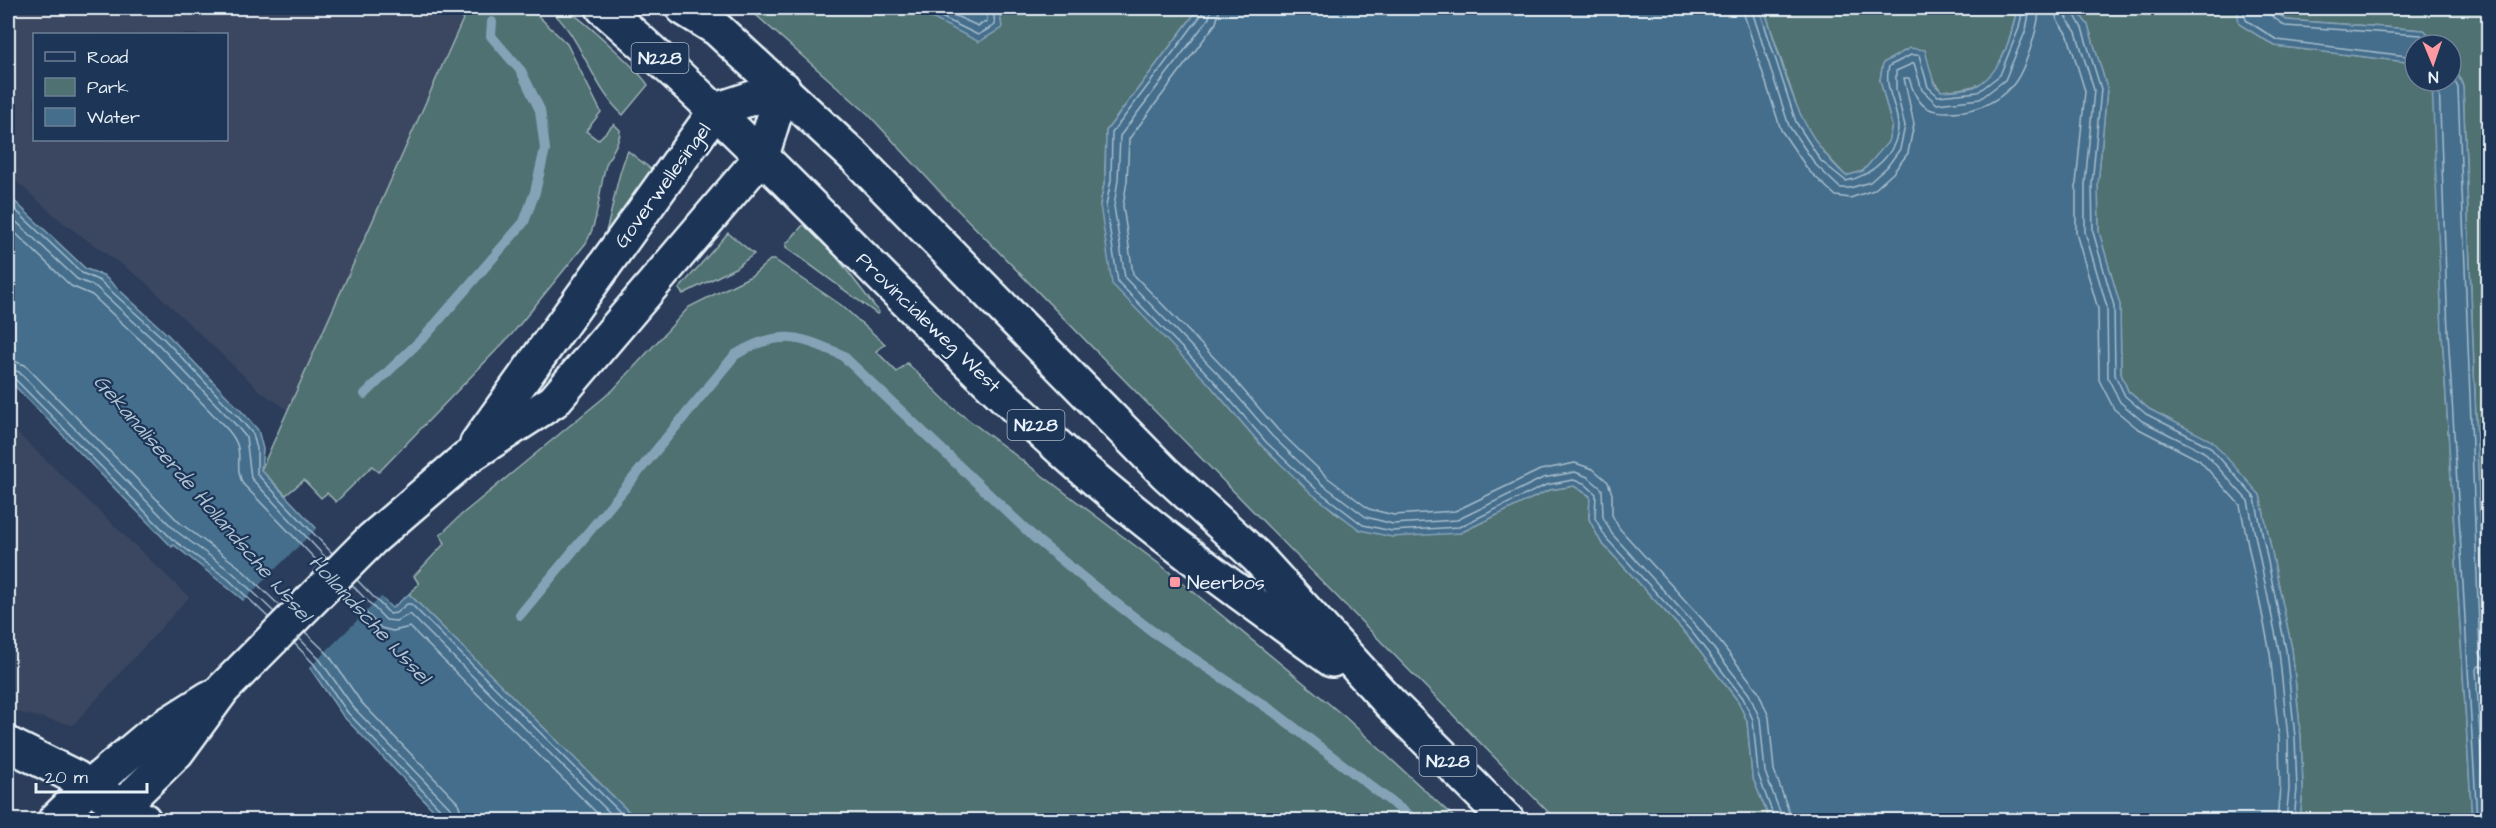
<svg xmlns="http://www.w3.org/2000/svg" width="2496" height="828" font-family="'Architects Daughter',sans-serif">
<rect width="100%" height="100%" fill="#2b3d5b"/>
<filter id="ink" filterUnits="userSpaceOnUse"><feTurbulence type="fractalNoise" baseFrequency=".0167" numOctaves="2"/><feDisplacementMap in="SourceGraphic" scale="12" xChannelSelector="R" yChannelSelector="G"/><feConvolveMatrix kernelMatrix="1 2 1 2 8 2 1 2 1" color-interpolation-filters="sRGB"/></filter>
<g filter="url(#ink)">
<!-- built -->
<g fill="#3b4760" fill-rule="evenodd">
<path d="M8,8H468L288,410L260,391L143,280L62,222L8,174ZM34,34H226V140H34Z"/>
<polygon points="8,424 189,597 73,725 8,710"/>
</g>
<!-- green -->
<g fill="#4f7172" stroke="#9cb1b5" stroke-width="1.5">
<path d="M468,8H530L567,44L601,112L586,131L598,140L614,124L620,130C621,141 610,154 606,165C598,192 600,218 586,243L512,334L379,472L372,466L336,502L327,493L321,498L304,480L286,495L261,470Z"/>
<path d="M548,8C552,8 558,7 562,8C576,11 640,72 648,85L623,115C590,85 583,37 548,8Z"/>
<polygon points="748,8 912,8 929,18 1002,28 999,8 1199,8 1106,131 1105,179 1100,205 1209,384 1262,446 1338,515 1460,533 1549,490 1574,486 1590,496 1589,519 1601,542 1687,635 1738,701 1747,721 1752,776 1770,820 1556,820 942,194 868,114"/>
<path d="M1764,8H2017C2012,32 2002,79 1974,86C1964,89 1952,90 1941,91L1910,48L1883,63L1880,80L1892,126L1888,143L1863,171L1846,176L1813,141L1801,120Z"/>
<polygon points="2075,8 2237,8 2240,24 2275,46 2415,63 2415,81 2434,83 2442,332 2472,820 2300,820 2303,789 2301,737 2292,649 2260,495 2177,424 2149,409 2128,391 2121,374 2120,305 2099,232 2098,184 2107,88 2088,25"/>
<polygon points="2271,8 2488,8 2488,730 2463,86 2451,58 2451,45 2440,45 2424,30 2286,20"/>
<path d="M628,151L652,170L638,195L599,249C614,218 613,183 628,151Z"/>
<polygon points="804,224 818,233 879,312 877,314 786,247 786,244"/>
<polygon points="728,233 754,254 735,268 683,294 679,289"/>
<polygon points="770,260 775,260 841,305 885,344 876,351 897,372 907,363 953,408 1162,566 1345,717 1457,820 637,820 409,594 419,584 414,576 445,543 440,535 461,515 613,390 689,307 753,275"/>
</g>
<!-- water -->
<g fill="#446e8c" stroke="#86a2b7" stroke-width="1.5">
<polygon points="912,8 999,8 1002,28 979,42"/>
<path d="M1199,8H1764C1785,71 1794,129 1846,176L1863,171L1888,142L1892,126L1880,80L1883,63L1910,48L1925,50L1934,84L1941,91C1952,90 1969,90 1978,85C2003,70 2012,35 2017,8H2075L2088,25L2107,88L2098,184L2099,232L2120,305L2121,374L2128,391L2149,409L2212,441L2260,495L2292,649L2301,737L2303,789L2300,820H1770L1752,776L1747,721L1738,701L1687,635L1601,542L1589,519L1590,496L1574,486L1549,490L1460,533L1392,537L1360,530L1312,494L1262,446L1209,384L1112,284L1100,205L1105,179L1106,131Z"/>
<polygon points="2237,8 2271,8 2286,20 2424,30 2440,45 2415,45 2415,63 2275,46 2239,24"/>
<polygon points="2451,58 2463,87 2488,730 2488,820 2472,820 2442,332 2432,81 2451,81"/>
<polygon points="8,195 86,269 103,275 168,335 245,415 258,430 263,449 261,470 392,608 409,594 637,820 443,820 343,716 310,668 242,599 174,545 172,547 8,379"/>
</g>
<!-- pier -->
<polygon fill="#2b3d5b" points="319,526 393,604 409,591 392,607 381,597 307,670 241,603"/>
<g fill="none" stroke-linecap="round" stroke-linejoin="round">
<!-- shore -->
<g stroke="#a6bdcd" stroke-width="1.5">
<polyline points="923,8 978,35 995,25 993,8"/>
<polyline points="938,8 978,26 987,21 986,8"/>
<polyline points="1204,8 1202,14 1112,133 1111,180 1106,206 1118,282 1213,380 1266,442 1317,490 1363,525 1392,531 1459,527 1546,485 1573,480 1584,483 1596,494 1595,518 1606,538 1691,631 1743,698 1753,720 1758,774 1775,820"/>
<polyline points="1211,8 1209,18 1120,136 1118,180 1114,206 1125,278 1219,375 1272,436 1322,484 1366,517 1393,524 1457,520 1543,478 1575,472 1588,477 1602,489 1603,517 1612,534 1697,627 1749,694 1760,719 1765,772 1783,820"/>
<polyline points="1220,8 1216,23 1129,139 1127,181 1123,206 1133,274 1225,369 1278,430 1328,478 1369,509 1394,515 1455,511 1540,470 1575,463 1593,469 1608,482 1612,494 1612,515 1619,528 1704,621 1758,691 1769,717 1774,770 1792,820"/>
<path d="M1742,8L1781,130L1809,171L1836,196L1850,198L1874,190L1893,173L1908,153L1914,124L1904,78H1909C1918,111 1932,115 1964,111C1983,108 1998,101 2012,86C2025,72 2039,26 2039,8"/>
<polyline points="1751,8 1789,126 1816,165 1840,188 1850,188 1870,182 1887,167 1900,149 1905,126 1896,90 1896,71 1914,63 1922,90 1937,104 1980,99 2005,80 2026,30 2030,8"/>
<path d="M1759,8L1796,122L1821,161L1846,181C1871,176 1897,154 1898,127C1898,105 1883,89 1889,66L1911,55H1919L1928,87L1938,96L1978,92L2000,75L2019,28L2023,8"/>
<polyline points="2054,8 2057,20 2068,36 2085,91 2076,184 2076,233 2098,309 2099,380 2114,409 2137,428 2199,460 2240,505 2270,653 2279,738 2280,788 2277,820"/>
<polyline points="2063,8 2065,16 2076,32 2094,90 2085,184 2085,232 2107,307 2108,378 2120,402 2142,421 2204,452 2248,501 2279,651 2288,738 2289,789 2286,820"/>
<polyline points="2071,8 2082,28 2101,89 2092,184 2093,232 2114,306 2115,375 2125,396 2146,414 2209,446 2255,498 2286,650 2295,737 2297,789 2294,820"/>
<polyline points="2243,8 2246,20 2277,40 2415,57"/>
<polyline points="2268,8 2269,14 2285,26 2421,35 2431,45"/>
<polyline points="2451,73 2458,88 2480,653 2483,659 2488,660"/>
<polyline points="2439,81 2448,332 2477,820"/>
<polyline points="8,203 82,273 100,281 164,339 240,419 253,434 257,449 257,474 332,553"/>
<polyline points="8,214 77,279 96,287 158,344 235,424 246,437 251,478 327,559"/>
<path d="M8,226L71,286L92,295L152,351L228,430C248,453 232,463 243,484L321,565"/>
<polyline points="8,359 25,365 180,523 238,566 280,606"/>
<polyline points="8,368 19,372 176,531 233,573 274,612"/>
<polyline points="8,376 14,378 172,539 228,579 269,618"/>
<polyline points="357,580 390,614 396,613 407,604 411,604 628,820"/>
<polyline points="352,585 386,620 396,621 410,614 617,820"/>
<polyline points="345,591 381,628 393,631 410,627 604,820"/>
<polyline points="305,632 328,654 361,702 458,803 464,820"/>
<polyline points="299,638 320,660 354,708 451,809 454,820"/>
<polyline points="294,643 314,664 348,713 445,814 447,820"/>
<polyline points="2485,820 2476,669 2479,666 2488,668"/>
</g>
<!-- stream -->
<g stroke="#86a2b7" stroke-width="10">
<polyline points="365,394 426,335 524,222 535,192 545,149 540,110 521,71 491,36 492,22"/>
<path d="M520,615L735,355C778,329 798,335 842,355L1036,539L1091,584L1152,631L1274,712L1415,820"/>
</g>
<!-- minor casing -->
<g stroke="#e8f1f8" stroke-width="38">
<polyline id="minor" points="8,744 75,777 144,820"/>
</g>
<!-- major casing -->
<g stroke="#e8f1f8" stroke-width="38">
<g id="major">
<path d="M603,8C764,148 905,309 1064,452C1148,528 1241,594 1332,660"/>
<polyline points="683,8 717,29 857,159 1165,473 1257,557 1389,702 1507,820"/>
<polyline points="477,443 716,110 783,88"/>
<polyline points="55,820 90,786 152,734 209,698"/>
<polyline points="108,820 177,752 223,689 372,539 466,458 554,401 762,156 783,88"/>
</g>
</g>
<!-- minor -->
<use href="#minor" stroke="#1d3557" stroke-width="33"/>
<!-- major -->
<use href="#major" stroke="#1d3557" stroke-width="33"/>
</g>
</g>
<!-- markers -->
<rect fill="#ff9aa2" stroke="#1d3557" stroke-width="2" x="1169" y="576" width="12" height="12" rx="3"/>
<g text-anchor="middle" stroke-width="4.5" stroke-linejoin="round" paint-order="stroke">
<!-- shield labels -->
<g fill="#1d3557" stroke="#abb9c8" stroke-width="1.5">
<rect x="631.5" y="43" width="57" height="30" rx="4.5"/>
<rect x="1007.5" y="410" width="57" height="30" rx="4.5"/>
<rect x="1419.5" y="746" width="57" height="30" rx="4.5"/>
</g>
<g font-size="18" font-weight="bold" fill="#e8f1f8">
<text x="660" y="64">N228</text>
<text x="1036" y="431">N228</text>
<text x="1448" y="767">N228</text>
</g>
<!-- street labels -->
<g font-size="20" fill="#e8f1f8" stroke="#1d3557">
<text transform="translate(662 185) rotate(-54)" y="7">Goverwellesingel</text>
<text transform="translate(929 322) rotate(44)" y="7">Provincialeweg West</text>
</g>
<!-- poi labels -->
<g font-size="20" fill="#e8f1f8" stroke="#1d3557" text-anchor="start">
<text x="1187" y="589">Neerbos</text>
</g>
<!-- water labels -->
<g font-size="21" font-style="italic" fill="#afc3d2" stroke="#1d3557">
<text transform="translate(203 498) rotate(49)" y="7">Gekanaliseerde Hollandsche IJssel</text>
<text transform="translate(370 619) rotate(47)" y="7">Hollandsche IJssel</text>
</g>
</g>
<!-- margin -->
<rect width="2496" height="828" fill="none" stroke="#1d3557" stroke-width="30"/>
<rect x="15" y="15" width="2466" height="798" fill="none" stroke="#e8f1f8" stroke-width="2" filter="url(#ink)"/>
<!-- legend -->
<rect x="33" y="33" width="195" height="108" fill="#1d3557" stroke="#6e8097" stroke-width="1.5"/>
<rect x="45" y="52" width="30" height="9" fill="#1d3557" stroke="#6e8097" stroke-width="1.5"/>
<text x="87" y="63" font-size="18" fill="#e8f1f8">Road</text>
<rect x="45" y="78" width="30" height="18" fill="#4f7172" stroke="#6e8097" stroke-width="1.5"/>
<text x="87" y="93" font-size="18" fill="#e8f1f8">Park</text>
<rect x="45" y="108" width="30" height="18" fill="#446e8c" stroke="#6e8097" stroke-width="1.5"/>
<text x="87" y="123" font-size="18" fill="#e8f1f8">Water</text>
<!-- north arrow -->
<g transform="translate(2433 63) rotate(178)"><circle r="28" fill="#1d3557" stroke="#6e8097" stroke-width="1.5"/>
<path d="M0-4.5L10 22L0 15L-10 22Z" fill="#ff9aa2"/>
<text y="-9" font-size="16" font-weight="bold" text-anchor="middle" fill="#e8f1f8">N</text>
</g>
<!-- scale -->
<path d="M36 783v9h111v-9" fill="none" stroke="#e8f1f8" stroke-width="3"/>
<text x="45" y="783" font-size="18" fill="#e8f1f8" stroke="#1d3557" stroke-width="4.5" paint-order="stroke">20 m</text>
</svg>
